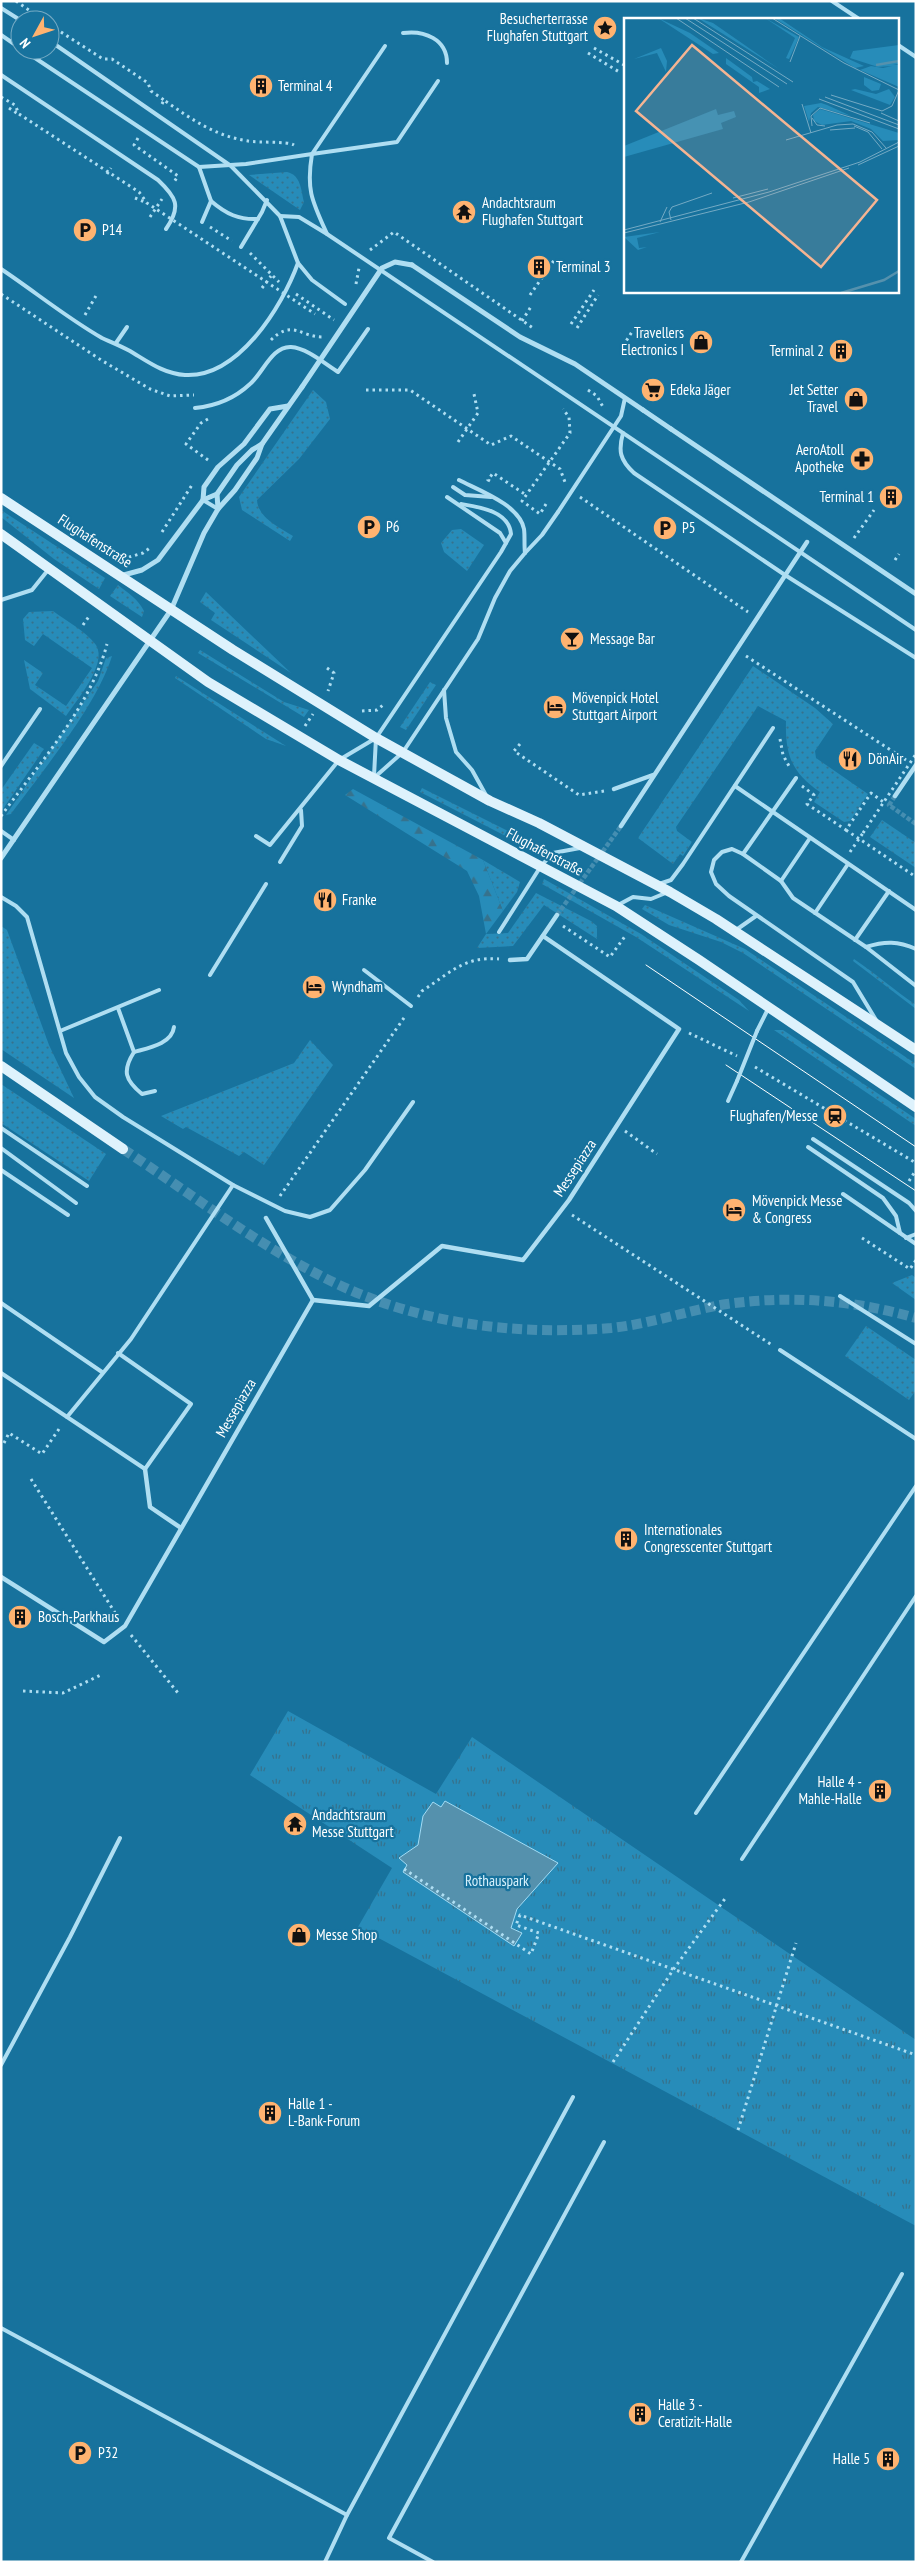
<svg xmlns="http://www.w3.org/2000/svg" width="917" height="2563" font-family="'PT Sans Narrow',sans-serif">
<defs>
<pattern id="grass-dots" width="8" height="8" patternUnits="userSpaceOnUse" patternTransform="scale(1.25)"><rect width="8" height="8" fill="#278cb9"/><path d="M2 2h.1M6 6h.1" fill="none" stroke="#36728d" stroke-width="1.8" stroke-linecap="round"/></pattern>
<pattern id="forest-firs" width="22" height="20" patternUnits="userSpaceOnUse" patternTransform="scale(1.25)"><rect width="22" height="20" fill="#278cb9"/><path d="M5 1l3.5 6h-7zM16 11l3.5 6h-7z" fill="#36728d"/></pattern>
<pattern id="park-tufts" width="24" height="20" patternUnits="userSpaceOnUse" patternTransform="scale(1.25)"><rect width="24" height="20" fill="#278cb9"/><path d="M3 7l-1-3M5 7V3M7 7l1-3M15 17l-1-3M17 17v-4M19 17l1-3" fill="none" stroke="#36728d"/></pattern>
</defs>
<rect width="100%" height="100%" fill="#17729d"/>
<!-- grass -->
<g fill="url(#grass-dots)">
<path d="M287,172C301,175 301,190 304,202L300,210L249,175Z"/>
<path d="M313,390L326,402L330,419L299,459L257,500C258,518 279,527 293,536L290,541L242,510L239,497Z"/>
<polygon points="1,510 105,578 99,589 54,559 1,517"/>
<polygon points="461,529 484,545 467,571 444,552 441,543 452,530"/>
<path d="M118,585C128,593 138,599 144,611L142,617L110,596Z"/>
<polygon points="206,592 291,673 211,620 215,613 200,602"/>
<path d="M53,611C66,621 86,631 96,645C108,664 76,701 66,716L30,689L24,660L43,673L35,685L66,706L92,668L43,634L34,646L25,640L23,619L29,612Z"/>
<polygon points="200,650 284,702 309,710 304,717 198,653"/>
<path d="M112,656C96,707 43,770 11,814L6,815L98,681L106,658Z"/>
<path d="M753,666L815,708L833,724L815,751L816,758L868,794L850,821L844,822L814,802L820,792C792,773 785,755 786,721L758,706L676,827L677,831L692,842L683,856L680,854L673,864L638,838Z"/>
<polygon points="176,676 286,746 266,739 175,678"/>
<polygon points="430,682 436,685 406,730 400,727"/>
<polygon points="34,743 44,749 1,812 1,790"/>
<polygon points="422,788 530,842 527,847 420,792"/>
<polygon points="882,820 916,843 916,868 870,837"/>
<polygon points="483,860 520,882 517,892 503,911"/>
<polygon points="544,879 641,934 739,1000 749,1011 636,937 542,884"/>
<polygon points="536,893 591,921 597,926 597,939 544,905 513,946 477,948 486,934 508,933"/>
<polygon points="645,905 745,949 916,1064 916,1069 743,953 721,942 669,925 642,909"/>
<polygon points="1,926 7,930 49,1045 74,1098 1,1049"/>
<path d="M854,959C875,973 894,990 916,1005V1009L853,961Z"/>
<polygon points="774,1030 783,1030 916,1119 916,1126"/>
<polygon points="310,1040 333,1065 264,1165 244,1152 239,1156 186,1127 183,1129 161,1116 294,1063"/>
<polygon points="1,1084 106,1154 89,1181 1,1123"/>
<polygon points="912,1275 916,1278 916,1300 892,1283"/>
<polygon points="866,1326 916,1360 916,1390 909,1400 845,1356"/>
</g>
<!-- forest -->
<polygon fill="url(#forest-firs)" points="353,789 483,860 503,911 486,934 479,896 467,871 345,795"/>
<!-- park -->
<polygon fill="url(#park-tufts)" points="288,1711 436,1794 472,1737 916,2040 916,2226 358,1927 392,1868 250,1775"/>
<!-- water -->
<polygon fill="#5591ad" stroke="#a2dcf5" points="445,1801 558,1863 517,1909 511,1928 522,1933 514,1946 403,1872 407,1865 399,1858 418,1845 423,1816 433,1802 441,1807"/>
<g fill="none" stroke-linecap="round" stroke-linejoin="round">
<!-- pedestrian-tunnel -->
<g stroke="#458eb1" stroke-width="4.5" stroke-dasharray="4.5 2" stroke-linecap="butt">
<polyline points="895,796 889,805 916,824"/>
<polyline points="557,915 621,826"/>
</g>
<!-- secondary-tunnel -->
<path stroke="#458eb1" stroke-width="10" stroke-dasharray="10 5" stroke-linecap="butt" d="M123,1149C188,1192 251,1240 319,1275C410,1323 510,1336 611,1328C651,1324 689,1310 727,1304C792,1295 853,1300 916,1318"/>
<!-- path -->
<g stroke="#afdef2" stroke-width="3" stroke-dasharray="2.5 4" stroke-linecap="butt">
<polyline points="16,1 43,20"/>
<polyline points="50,25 103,59 112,59 148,83 151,91 164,100"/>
<polyline points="594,48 624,65"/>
<polyline points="588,53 621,73"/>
<path d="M162,104L164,100C191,119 215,136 248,141C259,143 287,141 294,145"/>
<polyline points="138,138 134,145 178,176 174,182"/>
<polyline points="107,174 111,168"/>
<polyline points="135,198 147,203"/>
<polyline points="150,217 162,199"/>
<polyline points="210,227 232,241"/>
<polyline points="370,250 394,232 533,328"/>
<polyline points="250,253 279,282"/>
<polyline points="356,284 359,268"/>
<polyline points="262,288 271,276"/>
<polyline points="1,294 101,360 150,389 170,396 194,395"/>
<polyline points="296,294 334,320"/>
<polyline points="530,295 555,259"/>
<polyline points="85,315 97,294"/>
<polyline points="522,321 532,305"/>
<polyline points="571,324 594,290"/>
<polyline points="577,328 598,295"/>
<path d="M271,340C292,319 301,337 322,337"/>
<polyline points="623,346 637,324"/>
<polyline points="366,390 410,390 491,445 511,436 560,469 565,482"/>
<polyline points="588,390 597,396 603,407"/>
<polyline points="458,442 478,413 474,394"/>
<polyline points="208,460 186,444 201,423 208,419"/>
<polyline points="490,481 488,480 493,473 526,495"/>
<polyline points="580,497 748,612"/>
<polyline points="546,504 540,514 522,501 570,433 569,417 563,409"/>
<polyline points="162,532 192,485"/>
<polyline points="854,538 874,510"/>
<polyline points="895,560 899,554"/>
<polyline points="124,561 126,558 143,553 151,547"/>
<polyline points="83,625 90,615"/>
<polyline points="746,656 906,760"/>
<polyline points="327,668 334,673 328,691"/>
<polyline points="362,711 377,710 383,705"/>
<polyline points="305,726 313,714"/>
<polyline points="780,739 783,755 790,768"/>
<polyline points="520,744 514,751 579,795 604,791"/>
<polyline points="802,786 814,795 807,804 846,830 871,793 886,804"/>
<path d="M1,816C38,765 91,706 107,644"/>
<polyline points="846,830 916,877"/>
<polyline points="850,852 863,833"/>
<polyline points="563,926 610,957 626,935"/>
<path d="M418,997L422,991C450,973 464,956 499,959"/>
<polyline points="689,1033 737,1056"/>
<polyline points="755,1067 916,1163"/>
<polyline points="625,1131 657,1154"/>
<polyline points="909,1181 916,1170"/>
<polyline points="280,1196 406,1015"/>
<polyline points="572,1215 772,1345"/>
<polyline points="862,1238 910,1269 916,1260"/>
<polyline points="4,1443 9,1433 42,1454 61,1426"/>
<polyline points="31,1479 117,1616"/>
<polyline points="131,1635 178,1693"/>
<polyline points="23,1691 63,1693 103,1674"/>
<polyline points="404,1869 531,1954 539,1933 516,1925 520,1915 916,2055"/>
<polyline points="613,2062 673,1970 727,1896"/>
<polyline points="738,2130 796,1943"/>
</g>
<!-- service -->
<g stroke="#afdef2" stroke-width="4">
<polyline points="832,1 859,19"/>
<polyline points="1,8 20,20"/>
<path d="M403,33C424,30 447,39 447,63"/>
<polyline points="1,35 20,48"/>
<polyline points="50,41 231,166 280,216 298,263 312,280 345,304"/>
<polyline points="898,45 916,57"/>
<polyline points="385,46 312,154 397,142 438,81"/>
<polyline points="23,50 199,167 211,201 202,222"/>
<path d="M1,75L158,180C176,197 182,206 166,229"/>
<path d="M199,167L246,164L312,154C306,190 312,201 327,234"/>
<path d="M211,201C226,214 239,220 258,219"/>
<path d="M280,216L299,217L327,234C522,367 719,498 916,630"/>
<polyline points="241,247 262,212 267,200"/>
<path d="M1,269C34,291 67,318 102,338C111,342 121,346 130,351C147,361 164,374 185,375C238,378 282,307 298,263"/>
<polyline points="116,343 127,327"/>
<path d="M195,408C216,406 234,399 250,384C263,373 272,346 291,347C307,348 325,364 338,372L368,329"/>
<path d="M623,433C618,451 620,460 634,473L785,575L916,658"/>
<path d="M459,480C478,490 520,505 524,529C525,536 524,545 525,553"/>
<polyline points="453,487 465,495 491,497"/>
<polyline points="203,500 218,509"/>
<path d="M461,504C479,507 509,511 511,534L506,543"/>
<polyline points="1,600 32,590 48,570"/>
<polyline points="444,690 446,718 456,752 472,770 487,797"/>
<polyline points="1,766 40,709"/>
<polyline points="374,776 376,738"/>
<polyline points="375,777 403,752 478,639 495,598 510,571 525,553 542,535 558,512"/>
<polyline points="735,786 916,910"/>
<polyline points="1,831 14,840"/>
<polyline points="256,836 270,845 339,760 376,738 501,552 506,543 500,533 447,497"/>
<polyline points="743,854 796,778"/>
<polyline points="280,862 302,826 301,810"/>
<polyline points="781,881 810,838"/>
<polyline points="659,884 671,880 683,864 773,728"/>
<polyline points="1,897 16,906 27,917 66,1053 79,1077 95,1097 123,1117 233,1185 285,1211 310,1217 330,1210 365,1170 413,1102"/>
<polyline points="618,905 633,897 651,899 668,892"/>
<polyline points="815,913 848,864"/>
<polyline points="736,930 756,916"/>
<polyline points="499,932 541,866 553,853 580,848"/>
<polyline points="855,940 889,891"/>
<path d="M866,947C885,941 898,941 916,949"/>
<polyline points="364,970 411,1006"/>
<polyline points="210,975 266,884"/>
<path d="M118,1008L134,1052C122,1071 125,1080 142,1094L155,1091"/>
<polyline points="876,1020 853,982 729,896 716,884 711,872 714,860 722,852 732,849 743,854 781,881 793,898 866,947 916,986"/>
<polyline points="60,1031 159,990"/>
<polyline points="757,1031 768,1009"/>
<path d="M134,1052C148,1048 172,1044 174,1027"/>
<polyline points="728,1101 737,1081"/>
<polyline points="1,1128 87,1186"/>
<polyline points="813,1139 909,1203 916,1211"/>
<polyline points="808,1147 883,1198 896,1216 900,1233"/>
<polyline points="1,1148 76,1203"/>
<polyline points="1,1170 68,1215"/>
<polyline points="843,1194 916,1244"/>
<polyline points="906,1238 916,1234"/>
<polyline points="840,1296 916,1344"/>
<polyline points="1,1303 102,1372"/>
<polyline points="780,1350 916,1439"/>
<polyline points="1,1373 145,1469 191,1404 118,1353"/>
<polyline points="67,1417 131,1339 233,1185"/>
<polyline points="696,1813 916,1486"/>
<polyline points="742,1859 916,1596"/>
<polyline points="1,2065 70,1937 120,1838"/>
<polyline points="1,2328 347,2515"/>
<polyline points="325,2562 347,2515 573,2097"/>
<polyline points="433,2562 389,2538 604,2142"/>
<polyline points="741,2562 902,2274"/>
</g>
<!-- pedestrian -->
<g stroke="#afdef2" stroke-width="4.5">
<polyline points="614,789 653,775"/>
<polyline points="895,796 916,765"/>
<polyline points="621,826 807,542"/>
<polyline points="510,960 527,959 557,915"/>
<polyline points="266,1218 313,1300"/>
<polyline points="313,1300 369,1306 442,1246 523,1260 569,1200 679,1029 543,936"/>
<polyline points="145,1469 150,1507 181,1528"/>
<polyline points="1,1577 104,1642 125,1626 313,1300"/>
</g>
<!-- minor -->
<g stroke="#afdef2" stroke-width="5">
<polyline points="412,265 520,337 575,364 643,410"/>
<polyline points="671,429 916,594"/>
<polyline points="217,494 218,509"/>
<polyline points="203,500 217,494 237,465 252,450 262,444"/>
<polyline points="120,576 142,570 158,560 203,500 204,487 218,467 244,444 270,409 288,406"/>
<polyline points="1,858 171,610 204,533 218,509 235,490 257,458 262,444 302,387"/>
</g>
<!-- secondary -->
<g stroke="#def2fc" stroke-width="10">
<polyline points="1,498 233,650 376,738 490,801 539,823 670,892 716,919 916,1050"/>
<polyline points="1,534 208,682 339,760 616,906 699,960 916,1107"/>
<polyline points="1,1066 123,1149"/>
</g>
<!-- tram -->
<g stroke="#fff" stroke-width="1">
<polyline points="646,965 916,1147"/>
<polyline points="726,1065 916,1191"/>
</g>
<!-- path-bridge -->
<g stroke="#afdef2" stroke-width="3" stroke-dasharray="2.5 4" stroke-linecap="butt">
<polyline points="1,97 15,105 19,114 139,192 147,203 315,314"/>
<polyline points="9,108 18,114"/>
<polyline points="863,833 916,754"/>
</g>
<!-- service-bridge -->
<g stroke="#afdef2" stroke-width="4">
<polyline points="558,512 621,416 625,398"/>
<polyline points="737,1081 757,1031"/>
</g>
<!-- minor-bridge -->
<g stroke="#afdef2" stroke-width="5">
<polyline points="302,387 382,268 395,262 412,265"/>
<polyline points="643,410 671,429"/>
</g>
</g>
<!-- icons -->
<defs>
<g id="sight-disc" transform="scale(1.25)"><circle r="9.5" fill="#ffb370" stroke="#17729d"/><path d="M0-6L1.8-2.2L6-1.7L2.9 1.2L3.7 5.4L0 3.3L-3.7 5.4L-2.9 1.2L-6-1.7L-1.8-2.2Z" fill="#111"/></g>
<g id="building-disc" transform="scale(1.25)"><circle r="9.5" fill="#ffb370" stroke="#17729d"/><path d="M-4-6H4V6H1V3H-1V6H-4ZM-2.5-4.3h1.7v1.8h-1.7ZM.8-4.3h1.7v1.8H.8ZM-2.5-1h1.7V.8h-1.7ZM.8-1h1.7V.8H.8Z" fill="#111"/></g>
<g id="temple-disc" transform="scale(1.25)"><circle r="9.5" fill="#ffb370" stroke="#17729d"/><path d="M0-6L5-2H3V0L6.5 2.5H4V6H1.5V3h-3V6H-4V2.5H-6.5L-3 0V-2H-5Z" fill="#111"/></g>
<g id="parking-disc" transform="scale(1.25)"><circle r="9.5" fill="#ffb370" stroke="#17729d"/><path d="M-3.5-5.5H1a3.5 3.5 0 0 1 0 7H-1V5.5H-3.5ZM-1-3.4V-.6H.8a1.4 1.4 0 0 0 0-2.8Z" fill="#111"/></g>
<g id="shop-disc" transform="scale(1.25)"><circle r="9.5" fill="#ffb370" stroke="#17729d"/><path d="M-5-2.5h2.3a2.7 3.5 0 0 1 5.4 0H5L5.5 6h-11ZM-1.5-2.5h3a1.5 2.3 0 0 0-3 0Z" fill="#111"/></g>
<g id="supermarket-disc" transform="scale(1.25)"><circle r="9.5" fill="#ffb370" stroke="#17729d"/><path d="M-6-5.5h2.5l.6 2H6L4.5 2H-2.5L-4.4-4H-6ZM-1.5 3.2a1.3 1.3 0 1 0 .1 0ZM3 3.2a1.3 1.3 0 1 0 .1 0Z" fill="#111"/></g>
<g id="pharmacy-disc" transform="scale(1.25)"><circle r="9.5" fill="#ffb370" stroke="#17729d"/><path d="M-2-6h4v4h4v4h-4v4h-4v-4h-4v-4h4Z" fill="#111"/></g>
<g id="bar-disc" transform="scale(1.25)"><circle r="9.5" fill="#ffb370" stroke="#17729d"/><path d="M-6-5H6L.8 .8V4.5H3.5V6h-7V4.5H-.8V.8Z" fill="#111"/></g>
<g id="hotel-disc" transform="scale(1.25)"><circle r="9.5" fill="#ffb370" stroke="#17729d"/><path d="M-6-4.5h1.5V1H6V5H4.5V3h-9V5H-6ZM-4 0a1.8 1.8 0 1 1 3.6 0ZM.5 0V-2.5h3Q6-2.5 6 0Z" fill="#111"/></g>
<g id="restaurant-disc" transform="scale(1.25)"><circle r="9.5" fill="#ffb370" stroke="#17729d"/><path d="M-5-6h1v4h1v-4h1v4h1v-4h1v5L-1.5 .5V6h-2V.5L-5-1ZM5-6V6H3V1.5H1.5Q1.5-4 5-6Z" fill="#111"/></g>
<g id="station-disc" transform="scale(1.25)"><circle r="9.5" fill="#ffb370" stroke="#17729d"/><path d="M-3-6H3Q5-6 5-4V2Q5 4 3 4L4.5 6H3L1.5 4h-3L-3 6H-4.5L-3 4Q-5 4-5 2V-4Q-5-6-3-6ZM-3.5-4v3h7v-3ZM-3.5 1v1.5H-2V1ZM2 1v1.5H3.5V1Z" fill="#111"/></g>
</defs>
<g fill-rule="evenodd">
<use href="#sight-disc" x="605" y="28"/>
<use href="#building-disc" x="261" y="86"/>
<use href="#temple-disc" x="464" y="212"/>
<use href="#parking-disc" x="85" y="230"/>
<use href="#building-disc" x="539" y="267"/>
<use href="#shop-disc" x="701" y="342"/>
<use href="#building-disc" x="841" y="351"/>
<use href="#supermarket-disc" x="653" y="390"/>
<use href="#shop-disc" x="856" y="399"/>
<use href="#pharmacy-disc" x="862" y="459"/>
<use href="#building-disc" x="891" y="497"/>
<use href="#parking-disc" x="369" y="527"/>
<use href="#parking-disc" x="665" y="528"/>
<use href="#bar-disc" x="572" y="639"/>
<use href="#hotel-disc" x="555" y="707"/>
<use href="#restaurant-disc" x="850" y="759"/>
<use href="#restaurant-disc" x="325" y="900"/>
<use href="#hotel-disc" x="314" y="987"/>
<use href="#station-disc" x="835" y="1116"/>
<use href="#hotel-disc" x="734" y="1210"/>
<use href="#building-disc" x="626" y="1539"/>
<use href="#building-disc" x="20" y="1617"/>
<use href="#building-disc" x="880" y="1791"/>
<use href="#temple-disc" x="295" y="1824"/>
<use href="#shop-disc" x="299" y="1935"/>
<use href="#building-disc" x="270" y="2113"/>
<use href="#building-disc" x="640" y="2414"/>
<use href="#parking-disc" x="80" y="2453"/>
<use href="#building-disc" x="888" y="2459"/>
</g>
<g text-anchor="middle" stroke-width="4.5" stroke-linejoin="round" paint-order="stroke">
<!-- poi labels -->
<g font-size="15" fill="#fff" stroke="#17729d" text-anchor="start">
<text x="588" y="24" text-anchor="end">Besucherterrasse<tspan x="588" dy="17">Flughafen Stuttgart</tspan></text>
<text x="278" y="91">Terminal 4</text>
<text x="482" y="208">Andachtsraum<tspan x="482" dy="17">Flughafen Stuttgart</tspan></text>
<text x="102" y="235">P14</text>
<text x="556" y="272">Terminal 3</text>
<text x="684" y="338" text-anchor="end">Travellers<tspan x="684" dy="17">Electronics I</tspan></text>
<text x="824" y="356" text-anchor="end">Terminal 2</text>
<text x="670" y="395">Edeka Jäger</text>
<text x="838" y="395" text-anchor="end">Jet Setter<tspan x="838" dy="17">Travel</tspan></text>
<text x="844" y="455" text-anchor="end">AeroAtoll<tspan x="844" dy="17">Apotheke</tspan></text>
<text x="874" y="502" text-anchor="end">Terminal 1</text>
<text x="386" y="532">P6</text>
<text x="682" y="533">P5</text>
<text x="590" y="644">Message Bar</text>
<text x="572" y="703">Mövenpick Hotel<tspan x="572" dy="17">Stuttgart Airport</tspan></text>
<text x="868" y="764">DönAir</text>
<text x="342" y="905">Franke</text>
<text x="332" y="992">Wyndham</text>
<text x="818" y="1121" text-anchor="end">Flughafen/Messe</text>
<text x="752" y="1206">Mövenpick Messe<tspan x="752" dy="17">&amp; Congress</tspan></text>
<text x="644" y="1535">Internationales<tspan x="644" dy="17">Congresscenter Stuttgart</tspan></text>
<text x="38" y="1622">Bosch-Parkhaus</text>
<text x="862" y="1787" text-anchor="end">Halle 4 -<tspan x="862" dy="17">Mahle-Halle</tspan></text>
<text x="312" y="1820">Andachtsraum<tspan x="312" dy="17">Messe Stuttgart</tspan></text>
<text x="316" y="1940">Messe Shop</text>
<text x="288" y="2109">Halle 1 -<tspan x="288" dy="17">L-Bank-Forum</tspan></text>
<text x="658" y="2410">Halle 3 -<tspan x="658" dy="17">Ceratizit-Halle</tspan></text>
<text x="98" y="2458">P32</text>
<text x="870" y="2464" text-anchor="end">Halle 5</text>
</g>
<!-- street labels -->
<g font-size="15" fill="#fff" stroke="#17729d">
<text transform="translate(95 541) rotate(33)" y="5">Flughafenstraße</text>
<text transform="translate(545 852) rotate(28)" y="5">Flughafenstraße</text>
<text transform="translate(575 1168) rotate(-57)" y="5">Messepiazza</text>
<text transform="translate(236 1408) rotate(-60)" y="5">Messepiazza</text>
</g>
<!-- park labels -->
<g font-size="15" fill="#d7f1fc" stroke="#17729d">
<text x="497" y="1886">Rothauspark</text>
</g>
</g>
<!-- overview -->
<g transform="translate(624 18)">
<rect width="275" height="275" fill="#17729d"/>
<path d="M34,0L66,15L95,35L89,36ZM74,0L89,5L155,51L80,4ZM141,0L175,19L165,41L162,40L171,20ZM150,0H155L198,29L240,48L231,50ZM275,27V46L269,47H275V69L236,52L247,48L259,50L268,48L254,49L226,40L229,33ZM37,30L43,43L42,54L33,35L10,41ZM102,40L128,59L129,64L133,63L146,71L135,75V69L102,46ZM240,59L257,66L255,72L248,73L240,67ZM231,71L252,76L265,71L271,79L266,87L227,72ZM197,85L203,87L227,98L194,89L187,95L185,104L180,88ZM196,91L275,115V122L259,123L247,111L227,103L198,107L190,103L189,97ZM36,214L13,220L15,230L23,229L14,232L0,219Z" fill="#278cb9"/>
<path d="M92,91L94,97L110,93L112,99L97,105L99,111L0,139V128Z" fill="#278cb9"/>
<path fill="none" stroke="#5591ad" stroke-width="2.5" d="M252,47L275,43M217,275L260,262L275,253"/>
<path fill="none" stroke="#74aac4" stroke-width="1" d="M52,0L155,69M61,0L163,66M69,0L169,64M148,0L220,45L275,72M166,44L176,18M207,77L258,93L268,88L275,72M201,79L275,107M195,81L275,111M178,86L187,115M257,95L275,103M188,100L193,107L201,108M188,108L187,98L196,90L246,105M230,108L244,114L258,131M206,112L231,110M162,122L213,107L229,106L248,114L262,130M234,147L275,128M109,180L144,171M47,202L45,194L48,189L88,175M36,204L43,189M0,212L145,174L236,144L275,124M0,215L125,184L225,150"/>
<path fill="#f5b492" fill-opacity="0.15" stroke="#f5b492" stroke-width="2.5" d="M68,27L253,182L197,249L12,93Z"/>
<rect width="275" height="275" fill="none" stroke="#fff" stroke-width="2.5"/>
</g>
<!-- border -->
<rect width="917" height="2563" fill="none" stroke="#ffffff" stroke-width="5"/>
<!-- north arrow -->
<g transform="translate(35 35) rotate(230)"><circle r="24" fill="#17729d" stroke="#74aac4"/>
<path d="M0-4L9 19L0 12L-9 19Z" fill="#ffb370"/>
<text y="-8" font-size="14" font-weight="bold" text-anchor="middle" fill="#ffffff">N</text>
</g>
</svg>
